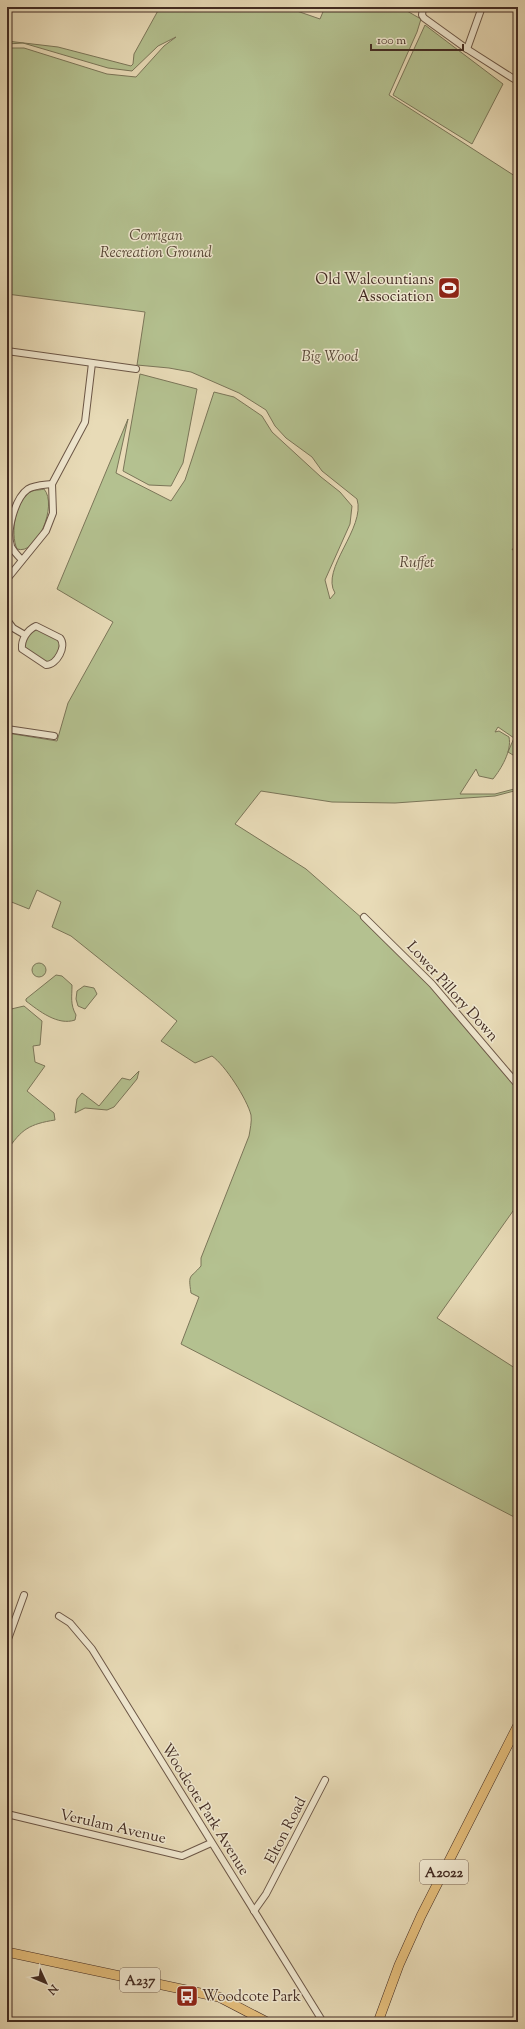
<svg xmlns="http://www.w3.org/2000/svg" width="525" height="2029" font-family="'Sorts Mill Goudy',serif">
<rect width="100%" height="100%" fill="#e8dbb7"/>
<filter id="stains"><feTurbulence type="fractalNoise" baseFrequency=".005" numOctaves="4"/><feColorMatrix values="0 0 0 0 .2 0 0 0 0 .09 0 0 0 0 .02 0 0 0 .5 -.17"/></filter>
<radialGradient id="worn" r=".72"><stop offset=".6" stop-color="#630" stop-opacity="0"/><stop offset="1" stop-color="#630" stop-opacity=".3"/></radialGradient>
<!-- green -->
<g fill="#b4c190" stroke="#7b7659">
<path d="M160,7H297L294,10L320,19L325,7H400L421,19L417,32L389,95L518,178V541L512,550L518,547V758L508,752L514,738L498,727L495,732L499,731L509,737C512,751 501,769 493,779L479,776L476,769L460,794H495L518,788V790L495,796L395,803L332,802L261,791L235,824L306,869L395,947L430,985L518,1089V1204L437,1318L518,1370V1519L181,1344L199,1297L191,1293C188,1273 190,1279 201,1266V1258L249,1136C250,1130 252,1121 251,1115C247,1099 225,1065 212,1056L195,1063L161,1041L177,1021L71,936L52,927L61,902L37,890L29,909L9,901L7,905V733L57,741L68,703L113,622L57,589L128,419L116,473L171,501L185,480L214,392L234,397L262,416L272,432L321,477L340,492L352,506L350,524L325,580L330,599L335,593C320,569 366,528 357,499L322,471L312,457L286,438L275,426L266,410L239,393L191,372L169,368L137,365L145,312L7,294V48H24L107,74L136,77L164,46L176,37L158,46L132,71L108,68L23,43L7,44V41L58,47L131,66L133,64L134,54Z"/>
<polygon points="425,25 503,84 472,144 393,95"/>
<polygon points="140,374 197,389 183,463 171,486 149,485 123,471"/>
<path d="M44,489C58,505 37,556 17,549C10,534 15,499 32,491C35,490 41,490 44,489Z"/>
<path d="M36,628L59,639L61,646L53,661L46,663L24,649C24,641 29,631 36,628Z"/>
<circle cx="39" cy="970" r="7"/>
<path d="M56,975L62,976L72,985C72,997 70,1004 76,1015L75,1020C58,1026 39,1011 26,1001V999Z"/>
<polygon points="84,986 94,988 97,994 85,1009 78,1006 76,999 77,991"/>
<path d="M24,1006L42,1021L40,1045L33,1046L35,1062L45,1066L27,1091L54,1113L55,1120C30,1124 21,1129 7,1151V1010Z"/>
<polygon points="139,1071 137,1079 114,1107 107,1110 85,1108 75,1113 77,1099 82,1093 99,1106 122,1078 130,1080"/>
</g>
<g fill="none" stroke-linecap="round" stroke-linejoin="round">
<!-- minor casing -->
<g stroke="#6c5747" stroke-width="8">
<g id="minor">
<polyline points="423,7 422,15 424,18 467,49 514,79 518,78"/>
<polyline points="467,49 482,7"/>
<polyline points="7,351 136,369"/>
<path d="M22,560C18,556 13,551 11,546C6,531 15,498 28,489C35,485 45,485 52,484L85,422L92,363"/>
<polyline points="7,579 46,531 53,513 52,484"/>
<polyline points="7,620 13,628 25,635"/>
<path d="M36,626L60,638C67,646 57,665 46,665L22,649C21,640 27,630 36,626Z"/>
<polyline points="7,729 54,736"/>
<polyline points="364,917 432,984 518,1085"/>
<polyline points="59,1616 70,1623 92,1649 323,2022"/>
<polyline points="7,1642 24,1595"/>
<polyline points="7,1814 182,1856 211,1843"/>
<polyline points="254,1911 266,1894 325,1780"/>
</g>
</g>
<!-- primary casing -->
<g stroke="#422b22" stroke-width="10">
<g id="primary">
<polyline points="7,1952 219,1997 267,2022"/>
<polyline points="378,2022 399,1965 421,1916 518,1725"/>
</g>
</g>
<!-- minor -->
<use href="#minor" stroke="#f0e8d0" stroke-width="6"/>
<!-- primary -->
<use href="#primary" stroke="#e4be7c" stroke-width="9"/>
</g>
<!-- icons -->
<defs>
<g id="stadium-square" transform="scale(1.15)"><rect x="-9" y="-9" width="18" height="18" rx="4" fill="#8f2418" stroke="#f0e8d0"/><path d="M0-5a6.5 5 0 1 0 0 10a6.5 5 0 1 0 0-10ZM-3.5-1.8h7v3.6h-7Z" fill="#fff"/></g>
<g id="bus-square" transform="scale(1.15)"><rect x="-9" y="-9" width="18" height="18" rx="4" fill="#8f2418" stroke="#f0e8d0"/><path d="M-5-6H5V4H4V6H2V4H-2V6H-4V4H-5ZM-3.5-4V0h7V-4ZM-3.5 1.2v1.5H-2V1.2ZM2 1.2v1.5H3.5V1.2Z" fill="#fff"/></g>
</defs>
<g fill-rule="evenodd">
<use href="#stadium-square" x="449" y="288"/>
<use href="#bus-square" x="187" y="1996"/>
</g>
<g text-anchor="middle" stroke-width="3" stroke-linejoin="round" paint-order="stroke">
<!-- shield labels -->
<g fill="#f0e8d0" stroke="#766456" stroke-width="1">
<rect x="420" y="1860" width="48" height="24" rx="3"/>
<rect x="120" y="1968" width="40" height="24" rx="3"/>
</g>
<g font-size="14" font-weight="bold" fill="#422b22">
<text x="444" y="1877">A2022</text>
<text x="140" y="1985">A237</text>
</g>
<!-- park labels -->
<g font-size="15" font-style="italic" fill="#594938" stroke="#f0e8d0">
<text x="156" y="240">Corrigan<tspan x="156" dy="17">Recreation Ground</tspan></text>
<text x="330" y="361">Big Wood</text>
<text x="417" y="567">Ruffet</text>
</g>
<!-- poi labels -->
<g font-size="15" fill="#422b22" stroke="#f0e8d0" text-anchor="end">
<text x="434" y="284">Old Walcountians<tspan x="434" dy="17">Association</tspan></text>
<text x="202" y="2001" text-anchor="start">Woodcote Park</text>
</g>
<!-- street labels -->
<g font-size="15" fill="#422b22" stroke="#f0e8d0">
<text transform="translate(453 991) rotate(48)" y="5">Lower Pillory Down</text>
<text transform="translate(206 1809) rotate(58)" y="5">Woodcote Park Avenue</text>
<text transform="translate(113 1826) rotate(13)" y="5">Verulam Avenue</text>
<text transform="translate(285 1830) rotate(-63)" y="5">Elton Road</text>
</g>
</g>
<!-- margin -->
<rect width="525" height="2029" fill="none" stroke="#e8dbb7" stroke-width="24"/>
<rect x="8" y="8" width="509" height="2013" fill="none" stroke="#422b22" stroke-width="2"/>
<rect x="12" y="12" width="501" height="2005" fill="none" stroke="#422b22"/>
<!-- north arrow -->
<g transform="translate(46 1983) rotate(134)" stroke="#f0e8d0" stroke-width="3" paint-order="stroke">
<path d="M0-3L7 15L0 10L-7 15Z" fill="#422b22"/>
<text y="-6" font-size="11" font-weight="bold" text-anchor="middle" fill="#422b22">N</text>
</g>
<!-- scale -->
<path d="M371 44v6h92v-6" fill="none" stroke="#422b22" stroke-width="2"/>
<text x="377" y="44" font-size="12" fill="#422b22" stroke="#f0e8d0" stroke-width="3" paint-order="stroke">100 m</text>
<rect width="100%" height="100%" filter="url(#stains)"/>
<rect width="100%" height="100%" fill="url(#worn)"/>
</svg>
